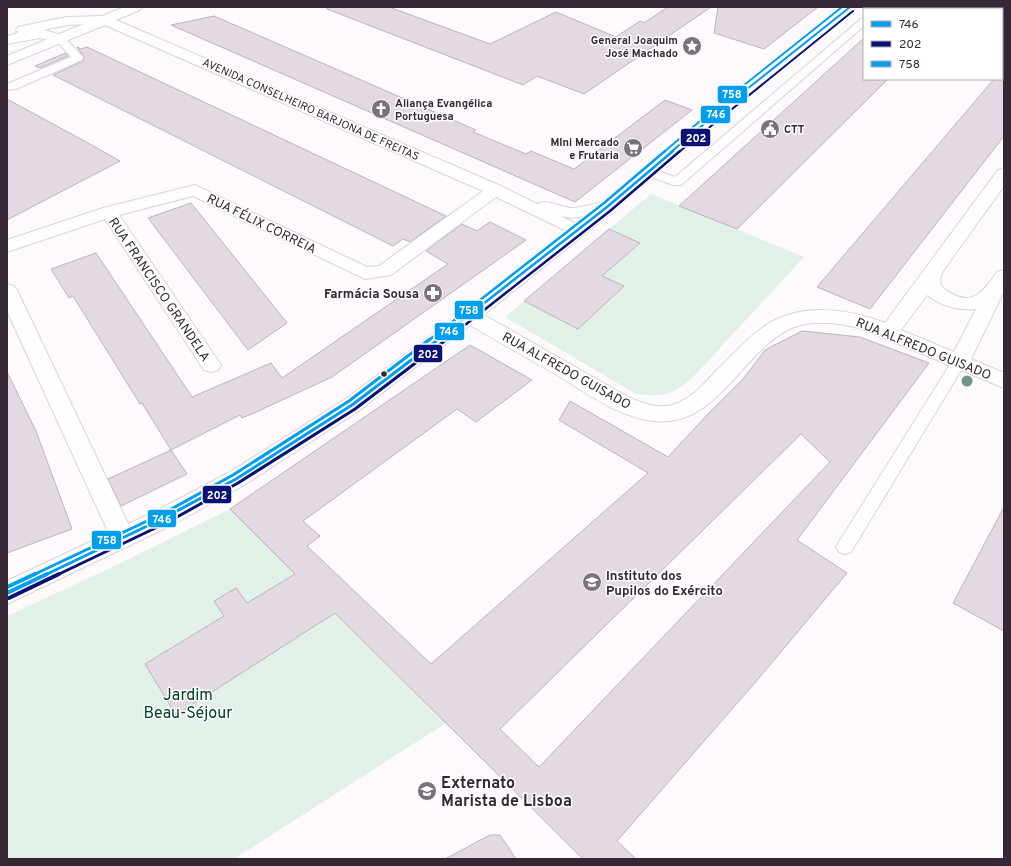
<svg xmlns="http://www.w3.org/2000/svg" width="1011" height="866" font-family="Overpass,sans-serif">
<rect width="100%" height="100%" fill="#fdf9fd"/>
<!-- green -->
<g fill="#e1f1e7">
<path d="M651,194L804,257L697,373C675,394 668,397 636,394L505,317L524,301L578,328L624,286L602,276L640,243L609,229Z"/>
<polygon points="230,509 446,723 234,859 7,859 7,616 123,562"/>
</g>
<!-- building -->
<g fill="#e3d9e3" stroke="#bbb4bb" fill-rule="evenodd">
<polygon points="327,7 389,7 490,44 556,12 616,37 640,21 644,23 668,7 711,7 584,94 537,76 523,85 327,9"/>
<polygon points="718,7 818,7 764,49 714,33"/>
<polygon points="214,16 476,130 473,132 526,154 531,151 574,169 665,100 692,110 575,202 171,25"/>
<polygon points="864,38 864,79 888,79 737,229 679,206"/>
<polygon points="77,47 81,49 87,47 446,216 410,242 403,239 393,246 53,75 83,61 84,57"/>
<polygon points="65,53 68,56 40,68 35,66"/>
<polygon points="1004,68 1004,136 870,309 817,287 994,79 1002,79 1002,70"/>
<polygon points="7,99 88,143 120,161 7,220"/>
<polygon points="191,203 287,323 248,350 148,218"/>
<polygon points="490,222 526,240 332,377 254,413 242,418 240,415 171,450 142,403 140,404 73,296 69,298 51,269 96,253 192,397 271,363 282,378 448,264 426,251 462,224 477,231"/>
<polygon points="609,229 640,243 602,276 624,286 578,329 524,301"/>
<path d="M802,331L860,337L929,363L797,540L847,573L759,678L617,841L636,859H583L335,613L176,715L145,664L224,616L214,601L236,588L247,603L295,574L230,509L470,345L532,380L476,422L457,409L303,521L320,536L307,546L431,664L648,473L559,420L570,401L668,457L707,415L743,379L765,350ZM801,434L830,462L539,767L500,729Z"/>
<polygon points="7,372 36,431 72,529 7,553"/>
<polygon points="171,450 187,474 121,506 108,479"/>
<polygon points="1004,507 1004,631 953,603"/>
<polygon points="490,835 500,835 516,859 445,859"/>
</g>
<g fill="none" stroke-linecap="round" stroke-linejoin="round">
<!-- service casing -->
<g stroke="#dad3da" stroke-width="2">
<g id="service">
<polygon points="864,18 864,26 681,185 673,185 646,175 644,172 646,169 650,168 675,177 861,19"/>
<polygon points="60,36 64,37 82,56 83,58 82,60 16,89 7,90 7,84 71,57 55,39"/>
<polygon points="959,357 964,358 966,362 851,552 845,554 839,552 836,547 839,542 954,358"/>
</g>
</g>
<!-- minor casing -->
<g stroke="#dad3da" stroke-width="2">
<g id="minor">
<path d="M124,7H142L140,10L116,20L501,186L537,204C548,198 560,208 572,208C586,208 599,200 613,203L616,207L613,211L571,218L560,216L583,227L586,231L583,235L577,236L496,197L391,275L365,279L193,196L119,215L221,365L218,370L211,372L204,370L105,219L7,252V240L103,208L195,185L367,267L379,266L483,191L105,25L7,65V56Z"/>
<path d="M1004,169V186L943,271L940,279L941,286C968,309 981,296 997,272L1004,270V291L971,359L1004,373V388L860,328C840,323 817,320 797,326C744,344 720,429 653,421C619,417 588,394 560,377C528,358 495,340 463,321L460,316L463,311L470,310L477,311L630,398C643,403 658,409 672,405C690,400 703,385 715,372C730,358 745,340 762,328C797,302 847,308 885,323L998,170ZM927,295C939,305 959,311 976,309L954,352L901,330Z"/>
<polygon points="7,284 14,286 17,290 135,538 132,545 123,548 114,545 111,538 7,311"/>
</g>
</g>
<!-- tertiary casing -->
<g stroke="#dad3da" stroke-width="2">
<g id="tertiary">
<polygon points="842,7 857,7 722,116 613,211 495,306 360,410 244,485 174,524 7,604 7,581 158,510 228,473 344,400 481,298 601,203 712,110"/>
<polygon points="105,16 110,17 112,20 110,23 67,25 44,30 65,36 67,39 65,42 60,43 40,38 7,44 7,36 18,33 16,30 18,27 67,17"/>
</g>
</g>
<!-- service -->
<use href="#service" fill="#fffeff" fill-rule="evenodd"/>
<!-- minor -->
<use href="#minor" fill="#fffeff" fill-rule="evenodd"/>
<!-- tertiary -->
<use href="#tertiary" fill="#fffeff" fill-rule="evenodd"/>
<!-- bus-1-far3 casing -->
<g stroke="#fff" stroke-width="4">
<polyline id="bus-1-far3" points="671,152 717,113 850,7"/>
</g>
<!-- bus-1-far2 casing -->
<g stroke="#fff" stroke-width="5">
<polyline id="bus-1-far2" points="437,340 607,207 673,151"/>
</g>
<!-- bus-1-far1 casing -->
<g stroke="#fff" stroke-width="6">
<polyline id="bus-1-far1" points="45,575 166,517 236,479 352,405 439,339"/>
</g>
<!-- bus-1 casing -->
<g stroke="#fff" stroke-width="7">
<polyline id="bus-1" points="7,593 47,574"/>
</g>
<!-- bus-2-far3 casing -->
<g stroke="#fff" stroke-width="4">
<polyline id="bus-2-far3" points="679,152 853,11"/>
</g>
<!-- bus-2-far2 casing -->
<g stroke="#fff" stroke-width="5">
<polyline id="bus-2-far2" points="446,340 610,211 680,151"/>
</g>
<!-- bus-2-far1 casing -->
<g stroke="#fff" stroke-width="6">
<polyline id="bus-2-far1" points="57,575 168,522 238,483 355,409 447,339"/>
</g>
<!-- bus-2 casing -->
<g stroke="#fff" stroke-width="7">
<polyline id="bus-2" points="9,598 59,574"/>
</g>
<!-- bus-3-far3 casing -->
<g stroke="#fff" stroke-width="4">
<polyline id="bus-3-far3" points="664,152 714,109 842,7"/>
</g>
<!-- bus-3-far2 casing -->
<g stroke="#fff" stroke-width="5">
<polyline id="bus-3-far2" points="429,340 604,203 665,151"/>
</g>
<!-- bus-3-far1 casing -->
<g stroke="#fff" stroke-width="6">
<polyline id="bus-3-far1" points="33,575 164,513 233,475 349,401 430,339"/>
</g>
<!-- bus-3 casing -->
<g stroke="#fff" stroke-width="7">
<polyline id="bus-3" points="7,587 35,574"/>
</g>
<!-- bus-1-far3 -->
<use href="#bus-1-far3" stroke="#009fee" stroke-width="2"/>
<!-- bus-1-far2 -->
<use href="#bus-1-far2" stroke="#009fee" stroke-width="2.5"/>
<!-- bus-1-far1 -->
<use href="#bus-1-far1" stroke="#009fee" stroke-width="3"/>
<!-- bus-1 -->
<use href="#bus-1" stroke="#009fee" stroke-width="4"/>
<!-- bus-2-far3 -->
<use href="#bus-2-far3" stroke="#0a1274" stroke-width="2"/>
<!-- bus-2-far2 -->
<use href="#bus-2-far2" stroke="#0a1274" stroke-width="2.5"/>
<!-- bus-2-far1 -->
<use href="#bus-2-far1" stroke="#0a1274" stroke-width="3"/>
<!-- bus-2 -->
<use href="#bus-2" stroke="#0a1274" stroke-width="4"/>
<!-- bus-3-far3 -->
<use href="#bus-3-far3" stroke="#009fee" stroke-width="2"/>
<!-- bus-3-far2 -->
<use href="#bus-3-far2" stroke="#009fee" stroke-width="2.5"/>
<!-- bus-3-far1 -->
<use href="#bus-3-far1" stroke="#009fee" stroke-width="3"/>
<!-- bus-3 -->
<use href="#bus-3" stroke="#009fee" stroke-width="4"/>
</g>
<!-- trees -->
<circle fill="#729486" cx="967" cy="381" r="5.5"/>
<!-- icons -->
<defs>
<g id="sight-disc" transform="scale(1)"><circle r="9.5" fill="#7a717a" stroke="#fff"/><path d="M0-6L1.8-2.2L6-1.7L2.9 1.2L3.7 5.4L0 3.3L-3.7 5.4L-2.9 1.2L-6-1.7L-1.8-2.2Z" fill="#fff"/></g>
<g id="church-disc" transform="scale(1)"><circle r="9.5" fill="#7a717a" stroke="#fff"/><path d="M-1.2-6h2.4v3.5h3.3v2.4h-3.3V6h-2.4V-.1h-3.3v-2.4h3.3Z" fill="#fff"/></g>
<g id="civic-disc" transform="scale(1)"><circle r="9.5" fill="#7a717a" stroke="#fff"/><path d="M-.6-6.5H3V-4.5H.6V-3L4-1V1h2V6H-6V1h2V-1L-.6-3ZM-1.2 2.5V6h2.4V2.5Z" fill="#fff"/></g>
<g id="supermarket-disc" transform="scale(1)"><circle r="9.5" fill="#7a717a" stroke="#fff"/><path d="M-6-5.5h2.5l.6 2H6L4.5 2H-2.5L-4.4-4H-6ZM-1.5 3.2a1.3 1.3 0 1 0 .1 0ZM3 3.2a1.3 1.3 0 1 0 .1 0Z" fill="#fff"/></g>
<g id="pharmacy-disc" transform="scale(1)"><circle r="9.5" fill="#7a717a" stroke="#fff"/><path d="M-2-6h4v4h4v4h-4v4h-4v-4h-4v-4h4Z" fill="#fff"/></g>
<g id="school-disc" transform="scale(1)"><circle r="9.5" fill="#7a717a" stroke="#fff"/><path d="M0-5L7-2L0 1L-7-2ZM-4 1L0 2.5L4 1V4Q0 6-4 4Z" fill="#fff"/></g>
</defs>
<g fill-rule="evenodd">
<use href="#sight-disc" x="692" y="46"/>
<use href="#church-disc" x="381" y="109"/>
<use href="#civic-disc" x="770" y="129"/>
<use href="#supermarket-disc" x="633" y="148"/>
<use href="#pharmacy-disc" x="433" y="293"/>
<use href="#school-disc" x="592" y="582"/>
<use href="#school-disc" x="427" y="791"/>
</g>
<!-- markers -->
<circle fill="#332833" stroke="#fff" stroke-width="1.5" cx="384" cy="374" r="3.5"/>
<g text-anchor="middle" stroke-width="3" stroke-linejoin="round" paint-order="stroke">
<!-- far-poi labels -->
<g font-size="11" font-weight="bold" fill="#332833" stroke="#fff" text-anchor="end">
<text x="678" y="44">General Joaquim<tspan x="678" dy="13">José Machado</tspan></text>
<text x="395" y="107" text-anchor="start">Aliança Evangélica<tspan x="395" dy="13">Portuguesa</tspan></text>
<text x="784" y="133" text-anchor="start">CTT</text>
<text x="619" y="146">MIni Mercado<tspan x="619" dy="13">e Frutaria</tspan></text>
</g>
<!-- far-street labels -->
<g font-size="11" fill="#332833" stroke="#fff">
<text transform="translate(311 109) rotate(24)" y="4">AVENIDA CONSELHEIRO BARJONA DE FREITAS</text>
</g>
<!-- street labels -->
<g font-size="13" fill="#332833" stroke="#fff">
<text transform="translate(262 223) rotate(26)" y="5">RUA FÉLIX CORREIA</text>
<text transform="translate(160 289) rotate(56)" y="5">RUA FRANCISCO GRANDELA</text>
<text transform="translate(924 348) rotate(22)" y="5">RUA ALFREDO GUISADO</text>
<text transform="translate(567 370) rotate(29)" y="5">RUA ALFREDO GUISADO</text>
</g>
<!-- poi labels -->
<g font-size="13" font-weight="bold" fill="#332833" stroke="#fff" text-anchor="end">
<text x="419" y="298">Farmácia Sousa</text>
<text x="606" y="580" text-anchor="start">Instituto dos<tspan x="606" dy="15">Pupilos do Exército</tspan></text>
</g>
<!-- near-park labels -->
<g font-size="16" fill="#004224" stroke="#fff">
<text x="188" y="700">Jardim<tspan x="188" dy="18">Beau-Séjour</tspan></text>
</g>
<!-- near-poi labels -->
<g font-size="16" font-weight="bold" fill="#332833" stroke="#fff" text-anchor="start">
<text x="441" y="788">Externato<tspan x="441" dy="18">Marista de Lisboa</tspan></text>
</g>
</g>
<g stroke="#fff" stroke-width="1.5">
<rect x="717" y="85" width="31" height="19" rx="4" fill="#009fee"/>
<rect x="700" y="105" width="31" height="19" rx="4" fill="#009fee"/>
<rect x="680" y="128" width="31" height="19" rx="4" fill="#0a1274"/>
<rect x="454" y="300" width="30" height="20" rx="4" fill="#009fee"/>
<rect x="434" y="322" width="31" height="19" rx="4" fill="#009fee"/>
<rect x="413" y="344" width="30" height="19" rx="4" fill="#0a1274"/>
<rect x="202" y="485" width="30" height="19" rx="4" fill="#0a1274"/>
<rect x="147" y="509" width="30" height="19" rx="4" fill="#009fee"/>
<rect x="91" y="530" width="31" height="20" rx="4" fill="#009fee"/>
</g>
<g font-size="11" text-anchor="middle" font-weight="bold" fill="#fff">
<text x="732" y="98">758</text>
<text x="716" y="118">746</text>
<text x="696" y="142">202</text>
<text x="469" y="314">758</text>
<text x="449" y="335">746</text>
<text x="428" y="358">202</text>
<text x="217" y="499">202</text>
<text x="162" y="523">746</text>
<text x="107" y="544">758</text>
</g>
<!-- border -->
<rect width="1011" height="866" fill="none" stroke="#332833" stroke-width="16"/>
<!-- legend -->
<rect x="863" y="8" width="140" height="72" fill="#ffffff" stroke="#ada9ad"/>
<rect x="871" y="21" width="20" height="6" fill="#009fee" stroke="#ada9ad"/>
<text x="899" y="28" font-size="12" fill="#332833">746</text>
<rect x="871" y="41" width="20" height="6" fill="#0a1274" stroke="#ada9ad"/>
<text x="899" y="48" font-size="12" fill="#332833">202</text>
<rect x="871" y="61" width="20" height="6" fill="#009fee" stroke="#ada9ad"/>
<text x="899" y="68" font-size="12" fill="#332833">758</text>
</svg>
